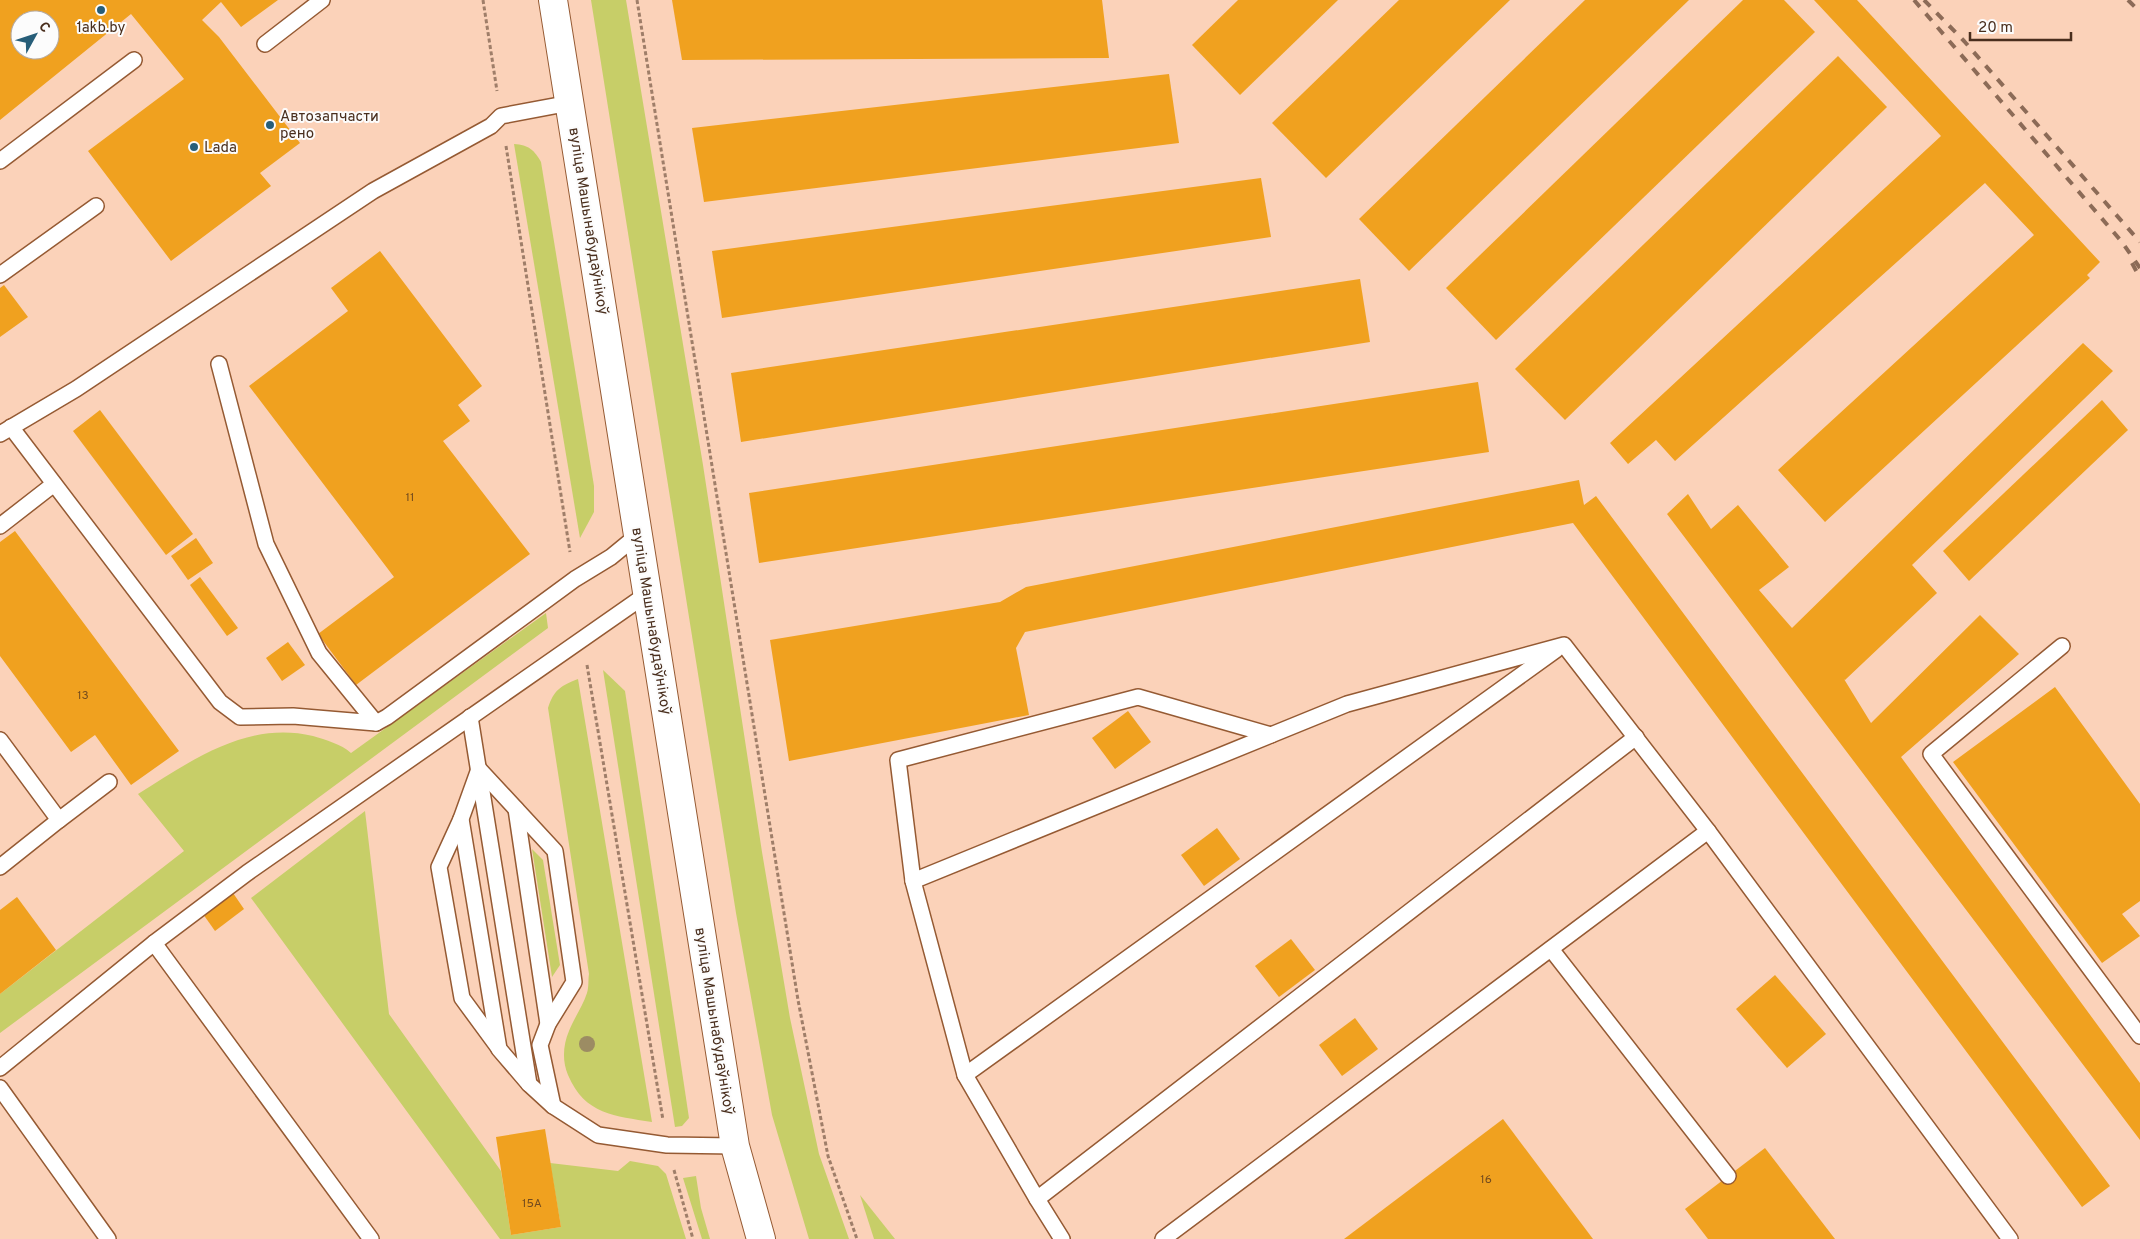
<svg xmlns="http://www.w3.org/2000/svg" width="2140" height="1239" font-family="Overpass,sans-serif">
<rect width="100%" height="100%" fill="#fbd2b9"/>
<!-- green -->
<g fill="#c7ce68">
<polygon points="591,0 626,0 703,465 762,852 790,1018 819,1154 849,1239 809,1239 772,1115 736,913"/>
<path d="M514,144C529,145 534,150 541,162L594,486V512L580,538Z"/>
<path d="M546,613L548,628L0,1033V994L184,851L138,794C191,761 247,720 313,736C326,740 341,744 351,753Z"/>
<polygon points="603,670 625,691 689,1118 682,1126 675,1127"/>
<path d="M578,679L652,1122C615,1116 585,1115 568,1075C562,1061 563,1045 569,1031C574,1018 583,1006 587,993C589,987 588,980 589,974L548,708C554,690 560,686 578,679Z"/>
<polygon points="365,811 389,1014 501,1171 511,1235 561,1227 550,1163 618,1171 630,1161 658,1166 666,1174 686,1239 500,1239 251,898"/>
<polygon points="532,849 543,860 560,965 552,977"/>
<polygon points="696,1176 701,1208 710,1239 702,1239 683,1178"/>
<polygon points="860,1195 895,1239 874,1239"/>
</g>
<!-- building -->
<g fill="#f0a11f" fill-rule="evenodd">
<path d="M0,0H278L241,27L221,2L202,20L219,37L300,143L260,173L271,186L171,261L88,151L184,79L131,14L0,120ZM20,20H50V50H20Z"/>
<polygon points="672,0 1102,0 1109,58 682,60"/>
<polygon points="1238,0 1338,0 1240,95 1192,45"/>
<polygon points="1399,0 1510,0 1326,178 1272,123"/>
<polygon points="1585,0 1689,0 1409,271 1359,219"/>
<polygon points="1743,0 1784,0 1815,32 1496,340 1446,288"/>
<polygon points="1814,0 1857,0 2100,262 2087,275 2090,278 1825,522 1778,470 2034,235 1985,183 1675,461 1656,440 1628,464 1610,443 1941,136"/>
<polygon points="1838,56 1887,107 1565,420 1515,369"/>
<polygon points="1169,74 1179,143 704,202 692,128"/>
<polygon points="1261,178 1271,237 722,318 712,251"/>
<polygon points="380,251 482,386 458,405 470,421 443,441 530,554 356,685 318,634 394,577 249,386 348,311 331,288"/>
<polygon points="1360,279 1370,342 741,442 731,373"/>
<polygon points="4,285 28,317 0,337 0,288"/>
<polygon points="2083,343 2113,371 1912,565 1937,593 1845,680 1844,679 1871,723 1980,615 2019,654 1901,757 2140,1083 2140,1140 1667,514 1688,494 1711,529 1738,505 1789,567 1759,590 1792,628"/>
<polygon points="1478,382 1489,452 759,563 749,493"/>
<polygon points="2102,400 2128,430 1969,581 1943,551"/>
<polygon points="100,410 193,534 166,555 73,431"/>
<polygon points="1579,480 1584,505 1596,496 2110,1186 2082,1207 1573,523 1025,632 1016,648 1029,715 789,761 770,640 1000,602 1026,587"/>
<polygon points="15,531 179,751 131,785 95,735 71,752 0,656 0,542"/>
<polygon points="196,538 213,563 188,580 171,556"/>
<polygon points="200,577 238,628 227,636 190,585"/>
<polygon points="288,642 305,665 282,681 266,658"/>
<polygon points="2055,687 2140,804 2140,901 2122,914 2140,936 2102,963 1953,762"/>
<polygon points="1128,711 1151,742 1115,769 1092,738"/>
<polygon points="1217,828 1240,859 1204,886 1181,855"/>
<polygon points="233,893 244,909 215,931 203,914"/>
<polygon points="17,897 56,950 0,994 0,910"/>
<polygon points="1291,939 1315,970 1279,997 1255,966"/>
<polygon points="1775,975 1826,1034 1787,1068 1736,1009"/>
<polygon points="1355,1018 1378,1049 1342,1076 1319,1045"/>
<polygon points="1503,1119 1593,1239 1344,1239"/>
<polygon points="545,1129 561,1227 511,1235 496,1137"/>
<polygon points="1765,1148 1835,1239 1708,1239 1685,1209"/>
</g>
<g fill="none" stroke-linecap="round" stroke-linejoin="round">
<!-- lane casing -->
<g stroke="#955a33" stroke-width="18">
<g id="lane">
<polyline points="265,44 322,0"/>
<polyline points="0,161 134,60"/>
<polyline points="0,275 96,206"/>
<polyline points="219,364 266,544 319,653 376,723"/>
<polyline points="11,427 220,702 240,717 293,716 376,723 387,717 575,579 611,557 639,534"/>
<polyline points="0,434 76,389 373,191 491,126 501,116 570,103"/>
<polyline points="0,526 54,484"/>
<polyline points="2062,646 1931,754 2140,1036"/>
<polyline points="470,717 529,1084 553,1106 598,1135 667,1145 735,1146"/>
<polyline points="0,740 59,820 0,867"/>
<polyline points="516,809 548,1024"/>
<polyline points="461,819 439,867 462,998 498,1047"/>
<polyline points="59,820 109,782"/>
<polyline points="913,881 898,760 1138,697 1271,735"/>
<polyline points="154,943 371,1239"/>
<polyline points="1551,949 1728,1176"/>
<polyline points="0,1068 154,943 247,873 647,594"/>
<polyline points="965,1075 1556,650"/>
<polyline points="529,1084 499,1049 461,819 479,769 555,851 574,982 548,1024 540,1045 553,1106"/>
<polyline points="0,1088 108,1239"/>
<polyline points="1037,1199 1636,737"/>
<polyline points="1062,1239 1037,1199 965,1075 913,881 1347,704 1564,645 1708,831 2010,1239"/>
<polyline points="1163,1239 1708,831"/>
</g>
</g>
<!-- secondary casing -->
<g stroke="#955a33" stroke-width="30">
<polyline id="secondary" points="553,0 735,1146 761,1239"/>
</g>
<!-- path -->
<g stroke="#9f7e69" stroke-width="3" stroke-dasharray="4 2.5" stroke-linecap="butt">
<polyline points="483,0 497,91"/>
<polyline points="637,0 798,1000 828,1156 857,1239"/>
<polyline points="506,146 570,552"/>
<polyline points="587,665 663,1120"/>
<polyline points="674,1170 693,1239"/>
</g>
<!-- lane -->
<use href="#lane" stroke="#fff" stroke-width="15"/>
<!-- secondary -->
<use href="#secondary" stroke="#fff" stroke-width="28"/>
<!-- rail -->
<g stroke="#8c6b57" stroke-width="4" stroke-dasharray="9 9" stroke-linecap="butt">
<polyline points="1914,0 2122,242 2140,268"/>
<polyline points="1924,0 1964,41 2140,242"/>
<polyline points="2128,0 2140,12"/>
<polyline points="2132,263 2140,278"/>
</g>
</g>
<!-- trees -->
<circle fill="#9c8c63" cx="587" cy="1044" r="8"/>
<!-- markers -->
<g fill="#275e79" stroke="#fcfcfc" stroke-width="2">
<circle cx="101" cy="10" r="5"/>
<circle cx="270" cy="125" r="5"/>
<circle cx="194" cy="147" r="5"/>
</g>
<g text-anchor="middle" stroke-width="4" stroke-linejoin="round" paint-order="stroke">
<!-- number labels -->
<g font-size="12" fill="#734b1e">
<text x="410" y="501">11</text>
<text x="83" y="699">13</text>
<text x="1486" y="1183">16</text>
<text x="532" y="1207">15А</text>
</g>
<!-- poi labels -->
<g font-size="15" fill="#492e1d" stroke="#fcfcfc" text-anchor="start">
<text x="101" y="32" text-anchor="middle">1akb.by</text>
<text x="280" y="121">Автозапчасти<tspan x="280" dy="17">рено</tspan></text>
<text x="204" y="152">Lada</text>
</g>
<!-- street labels -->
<g font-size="15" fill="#492e1d" stroke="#fcfcfc">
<text transform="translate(589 221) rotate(81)" y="5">вуліца Машынабудаўнікоў</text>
<text transform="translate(652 621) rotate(81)" y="5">вуліца Машынабудаўнікоў</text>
<text transform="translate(715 1021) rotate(81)" y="5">вуліца Машынабудаўнікоў</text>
</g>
</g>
<!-- north arrow -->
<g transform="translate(35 35) rotate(50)"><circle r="24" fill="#fcfcfc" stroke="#b4aaa3"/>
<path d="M0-4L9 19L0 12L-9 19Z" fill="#275e79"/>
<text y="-8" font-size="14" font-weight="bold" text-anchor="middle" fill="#492e1d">С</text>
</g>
<!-- scale -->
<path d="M1970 32v8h101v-8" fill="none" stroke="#492e1d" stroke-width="2.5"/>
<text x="1978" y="32" font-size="15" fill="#492e1d" stroke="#fcfcfc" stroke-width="4" paint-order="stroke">20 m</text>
</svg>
